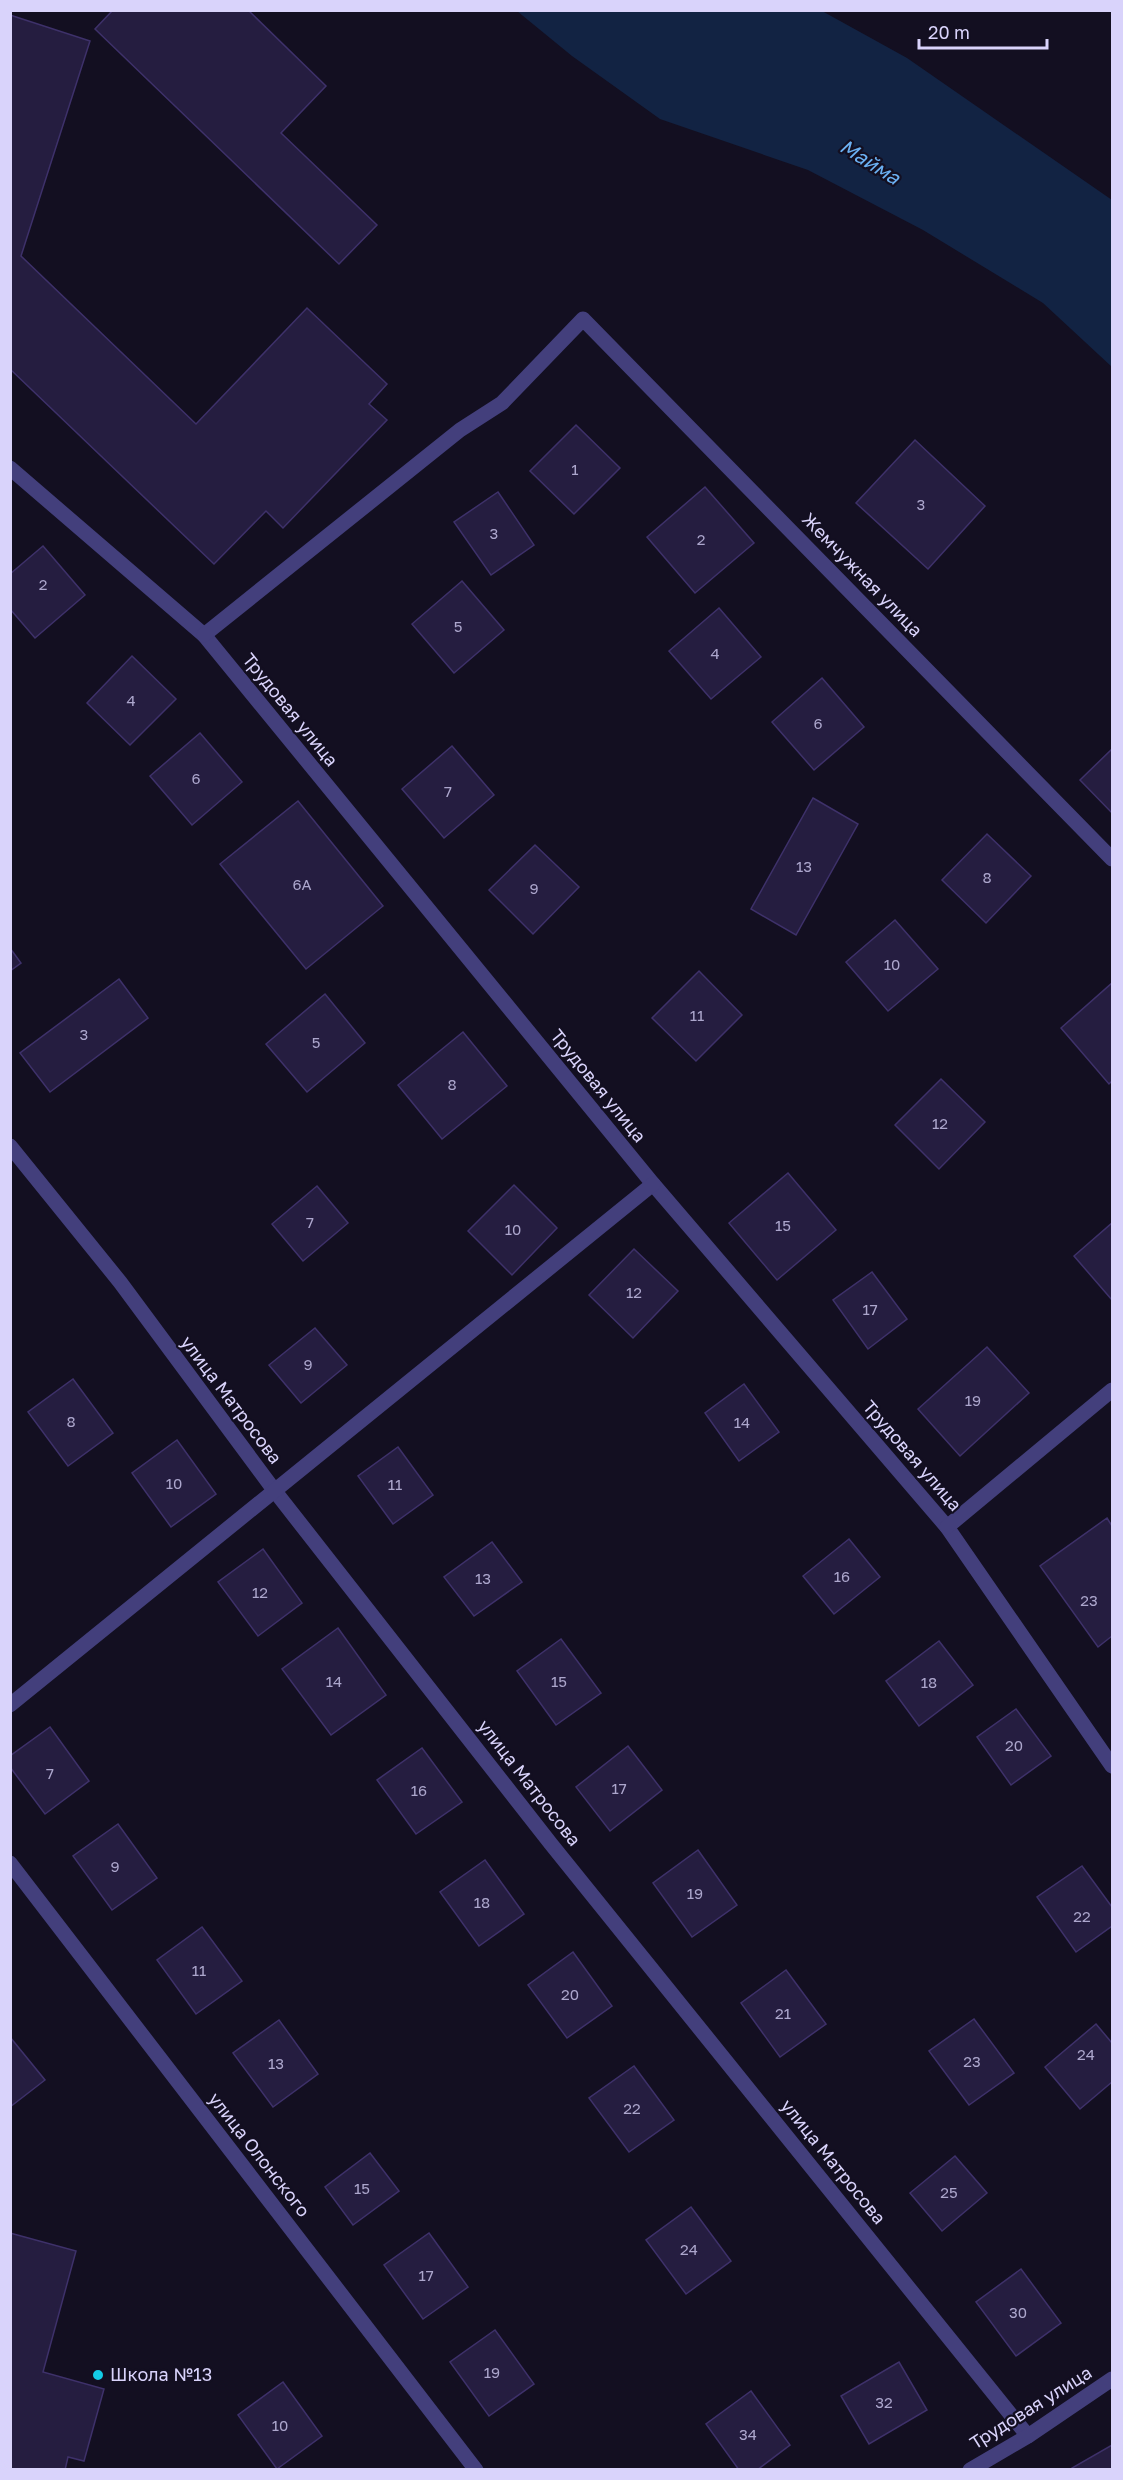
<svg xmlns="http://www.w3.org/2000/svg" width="1123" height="2480" font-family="'Golos Text',sans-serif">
<rect width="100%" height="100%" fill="#130f21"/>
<!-- water -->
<polygon fill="#122343" points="517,11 822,11 907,58 1112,200 1112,367 1043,303 923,230 808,170 660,119 572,56"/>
<!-- building -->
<g fill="#251d40" stroke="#3e316a" stroke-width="1.5">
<polygon points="113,10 248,10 326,86 281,133 377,225 339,264 95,29"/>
<polygon points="10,15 90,41 21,256 196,424 307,308 387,384 369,404 387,420 283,528 266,511 214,564 10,369"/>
<polygon points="576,425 620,468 574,514 530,471"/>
<polygon points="915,440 985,506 928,569 856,503"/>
<polygon points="705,487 754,543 695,593 647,537"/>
<polygon points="498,492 534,545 491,575 454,522"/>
<polygon points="43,546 85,595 35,638 10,609 10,574"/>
<polygon points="462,581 504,630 454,673 412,624"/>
<polygon points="719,608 761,657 711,699 669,651"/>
<polygon points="132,656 176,699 130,745 87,703"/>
<polygon points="822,678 864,727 814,770 772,722"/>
<polygon points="200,733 242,782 192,825 150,776"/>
<polygon points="452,746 494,795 444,838 402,789"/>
<polygon points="1112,749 1112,813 1080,780"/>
<polygon points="813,798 858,824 796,935 751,909"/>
<polygon points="298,801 383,906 306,969 220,864"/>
<polygon points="987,834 1031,876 986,923 942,880"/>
<polygon points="535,845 579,887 533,934 489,890"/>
<polygon points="895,920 938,969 888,1011 846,962"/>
<polygon points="10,948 21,963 10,971"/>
<polygon points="699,971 742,1015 696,1061 652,1018"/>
<polygon points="119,979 148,1018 50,1092 20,1053"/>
<polygon points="1112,983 1112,1081 1109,1084 1061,1028"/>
<polygon points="325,994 365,1043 307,1092 266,1044"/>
<polygon points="463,1032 507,1086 442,1139 398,1085"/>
<polygon points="941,1079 985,1122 939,1169 895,1125"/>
<polygon points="788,1173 836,1230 777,1280 729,1223"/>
<polygon points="514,1185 557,1228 512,1275 468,1231"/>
<polygon points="317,1186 348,1223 303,1261 272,1224"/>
<polygon points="1112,1223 1112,1300 1074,1256"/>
<polygon points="634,1249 678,1291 633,1338 589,1295"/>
<polygon points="872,1272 907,1319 868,1349 833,1300"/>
<polygon points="315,1328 347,1365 301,1403 269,1365"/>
<polygon points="987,1347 1029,1393 960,1456 918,1409"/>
<polygon points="73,1379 113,1433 68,1466 28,1412"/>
<polygon points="744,1384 779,1432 739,1461 705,1413"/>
<polygon points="177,1440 216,1494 171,1527 132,1473"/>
<polygon points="398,1447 433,1495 393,1524 358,1476"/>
<polygon points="1107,1518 1112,1526 1112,1636 1098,1647 1040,1566"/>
<polygon points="849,1539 880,1577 834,1614 803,1576"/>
<polygon points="492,1542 522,1582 474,1616 444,1577"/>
<polygon points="263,1549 302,1603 258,1636 218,1582"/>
<polygon points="338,1628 386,1695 331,1735 282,1669"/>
<polygon points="561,1639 601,1693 556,1725 517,1671"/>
<polygon points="939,1641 973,1685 919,1726 886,1681"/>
<polygon points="1016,1709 1051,1756 1011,1785 977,1737"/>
<polygon points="50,1727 89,1781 45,1814 10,1767 10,1756"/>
<polygon points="628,1746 662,1790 610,1831 576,1787"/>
<polygon points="422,1748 462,1802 416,1834 377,1780"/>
<polygon points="118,1824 157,1878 112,1910 73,1856"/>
<polygon points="698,1850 737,1905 692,1937 653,1883"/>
<polygon points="485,1860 524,1914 479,1946 440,1892"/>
<polygon points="1082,1866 1112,1907 1112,1926 1076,1952 1037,1897"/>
<polygon points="202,1927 242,1981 196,2014 157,1960"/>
<polygon points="573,1952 612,2006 567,2038 528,1985"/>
<polygon points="786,1970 826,2024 780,2057 741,2003"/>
<polygon points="974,2019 1014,2073 969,2105 929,2051"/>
<polygon points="279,2020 318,2074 273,2107 233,2053"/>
<polygon points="1096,2024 1112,2043 1112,2082 1080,2109 1045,2067"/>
<polygon points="10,2037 45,2080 10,2107"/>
<polygon points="634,2066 674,2120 629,2152 589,2098"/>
<polygon points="370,2153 399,2191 353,2225 325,2187"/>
<polygon points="955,2156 987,2193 942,2231 910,2193"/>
<polygon points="691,2207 731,2261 686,2294 646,2240"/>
<polygon points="10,2233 76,2251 43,2372 104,2389 84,2461 68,2457 65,2470 10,2470"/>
<polygon points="429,2233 468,2287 423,2319 384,2265"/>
<polygon points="1021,2269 1061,2323 1016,2356 976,2302"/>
<polygon points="495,2330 534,2384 489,2416 450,2362"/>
<polygon points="899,2362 927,2410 869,2444 841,2396"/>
<polygon points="283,2382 322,2436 277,2469 238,2415"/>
<polygon points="751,2391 790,2445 757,2470 739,2470 706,2424"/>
<polygon points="1112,2445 1112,2470 1073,2470 1072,2468"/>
</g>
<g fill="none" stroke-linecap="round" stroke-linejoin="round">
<!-- minor -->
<g stroke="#433f7c" stroke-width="15">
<polyline points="10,468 204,635 653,1184 947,1527 1112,1766"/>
<polyline points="204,635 460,430 502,403 583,319 1112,859"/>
<polyline points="10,1146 120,1282 274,1490 551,1844 1028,2436"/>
<polyline points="947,1527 1112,1390"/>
<polyline points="10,1705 653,1184"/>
<polyline points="10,1863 476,2470"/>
<polyline points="970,2470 1028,2436 1112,2379"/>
</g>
</g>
<!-- markers -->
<circle fill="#14cce6" stroke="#130f21" stroke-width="2" cx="98" cy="2375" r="6"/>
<g text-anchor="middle" stroke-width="4.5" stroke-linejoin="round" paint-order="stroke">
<!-- number labels -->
<g font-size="15" fill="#aca6cc">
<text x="575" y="475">1</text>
<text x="921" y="510">3</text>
<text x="494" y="539">3</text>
<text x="701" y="545">2</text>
<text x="43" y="590">2</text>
<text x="458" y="632">5</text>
<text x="715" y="659">4</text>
<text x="131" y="706">4</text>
<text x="818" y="729">6</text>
<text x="196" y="784">6</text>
<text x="448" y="797">7</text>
<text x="804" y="872">13</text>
<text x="987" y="883">8</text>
<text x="302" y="890">6А</text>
<text x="534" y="894">9</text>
<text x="892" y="970">10</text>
<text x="697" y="1021">11</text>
<text x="84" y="1040">3</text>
<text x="316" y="1048">5</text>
<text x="452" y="1090">8</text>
<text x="940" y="1129">12</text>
<text x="310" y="1228">7</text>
<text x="783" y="1231">15</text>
<text x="513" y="1235">10</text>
<text x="634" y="1298">12</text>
<text x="870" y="1315">17</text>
<text x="308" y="1370">9</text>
<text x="973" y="1406">19</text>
<text x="71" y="1427">8</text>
<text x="742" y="1428">14</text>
<text x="174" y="1489">10</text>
<text x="395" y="1490">11</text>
<text x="842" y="1582">16</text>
<text x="483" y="1584">13</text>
<text x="260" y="1598">12</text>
<text x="1089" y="1606">23</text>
<text x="334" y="1687">14</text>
<text x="559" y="1687">15</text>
<text x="929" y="1688">18</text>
<text x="1014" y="1751">20</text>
<text x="50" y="1779">7</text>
<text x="619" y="1794">17</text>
<text x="419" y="1796">16</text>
<text x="115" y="1872">9</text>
<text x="695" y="1899">19</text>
<text x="482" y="1908">18</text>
<text x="1082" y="1922">22</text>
<text x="199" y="1976">11</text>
<text x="570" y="2000">20</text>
<text x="783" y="2019">21</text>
<text x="1086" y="2060">24</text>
<text x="972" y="2067">23</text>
<text x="276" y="2069">13</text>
<text x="632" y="2114">22</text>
<text x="362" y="2194">15</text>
<text x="949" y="2198">25</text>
<text x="689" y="2255">24</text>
<text x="426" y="2281">17</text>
<text x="1018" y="2318">30</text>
<text x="492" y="2378">19</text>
<text x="884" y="2408">32</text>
<text x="280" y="2431">10</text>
<text x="748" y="2440">34</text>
</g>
<!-- street labels -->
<g font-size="18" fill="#d9d3fb" stroke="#130f21">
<text transform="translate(862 575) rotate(46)" y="6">Жемчужная улица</text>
<text transform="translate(290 710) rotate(51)" y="6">Трудовая улица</text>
<text transform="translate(598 1086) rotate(51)" y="6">Трудовая улица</text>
<text transform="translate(231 1400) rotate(53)" y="6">улица Матросова</text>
<text transform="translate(912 1456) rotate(49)" y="6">Трудовая улица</text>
<text transform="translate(529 1783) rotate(52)" y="6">улица Матросова</text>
<text transform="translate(259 2155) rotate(52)" y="6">улица Олонского</text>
<text transform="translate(833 2162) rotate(51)" y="6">улица Матросова</text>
<text transform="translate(1031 2408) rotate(-32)" y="6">Трудовая улица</text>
</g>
<!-- poi labels -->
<g font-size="18" fill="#d9d3fb" stroke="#130f21" text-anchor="start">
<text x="110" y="2381">Школа №13</text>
</g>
<!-- water labels -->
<g font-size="20" font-style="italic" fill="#6bb0f2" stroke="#130f21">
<text transform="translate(870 162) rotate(32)" y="7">Майма</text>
</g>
</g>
<!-- border -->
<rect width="1123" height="2480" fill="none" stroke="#d9d3fb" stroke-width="24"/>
<!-- scale -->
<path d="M919 39v9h128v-9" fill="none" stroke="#d9d3fb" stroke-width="3"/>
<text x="928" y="39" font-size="18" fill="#d9d3fb" stroke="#130f21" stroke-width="4.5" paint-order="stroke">20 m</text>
</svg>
